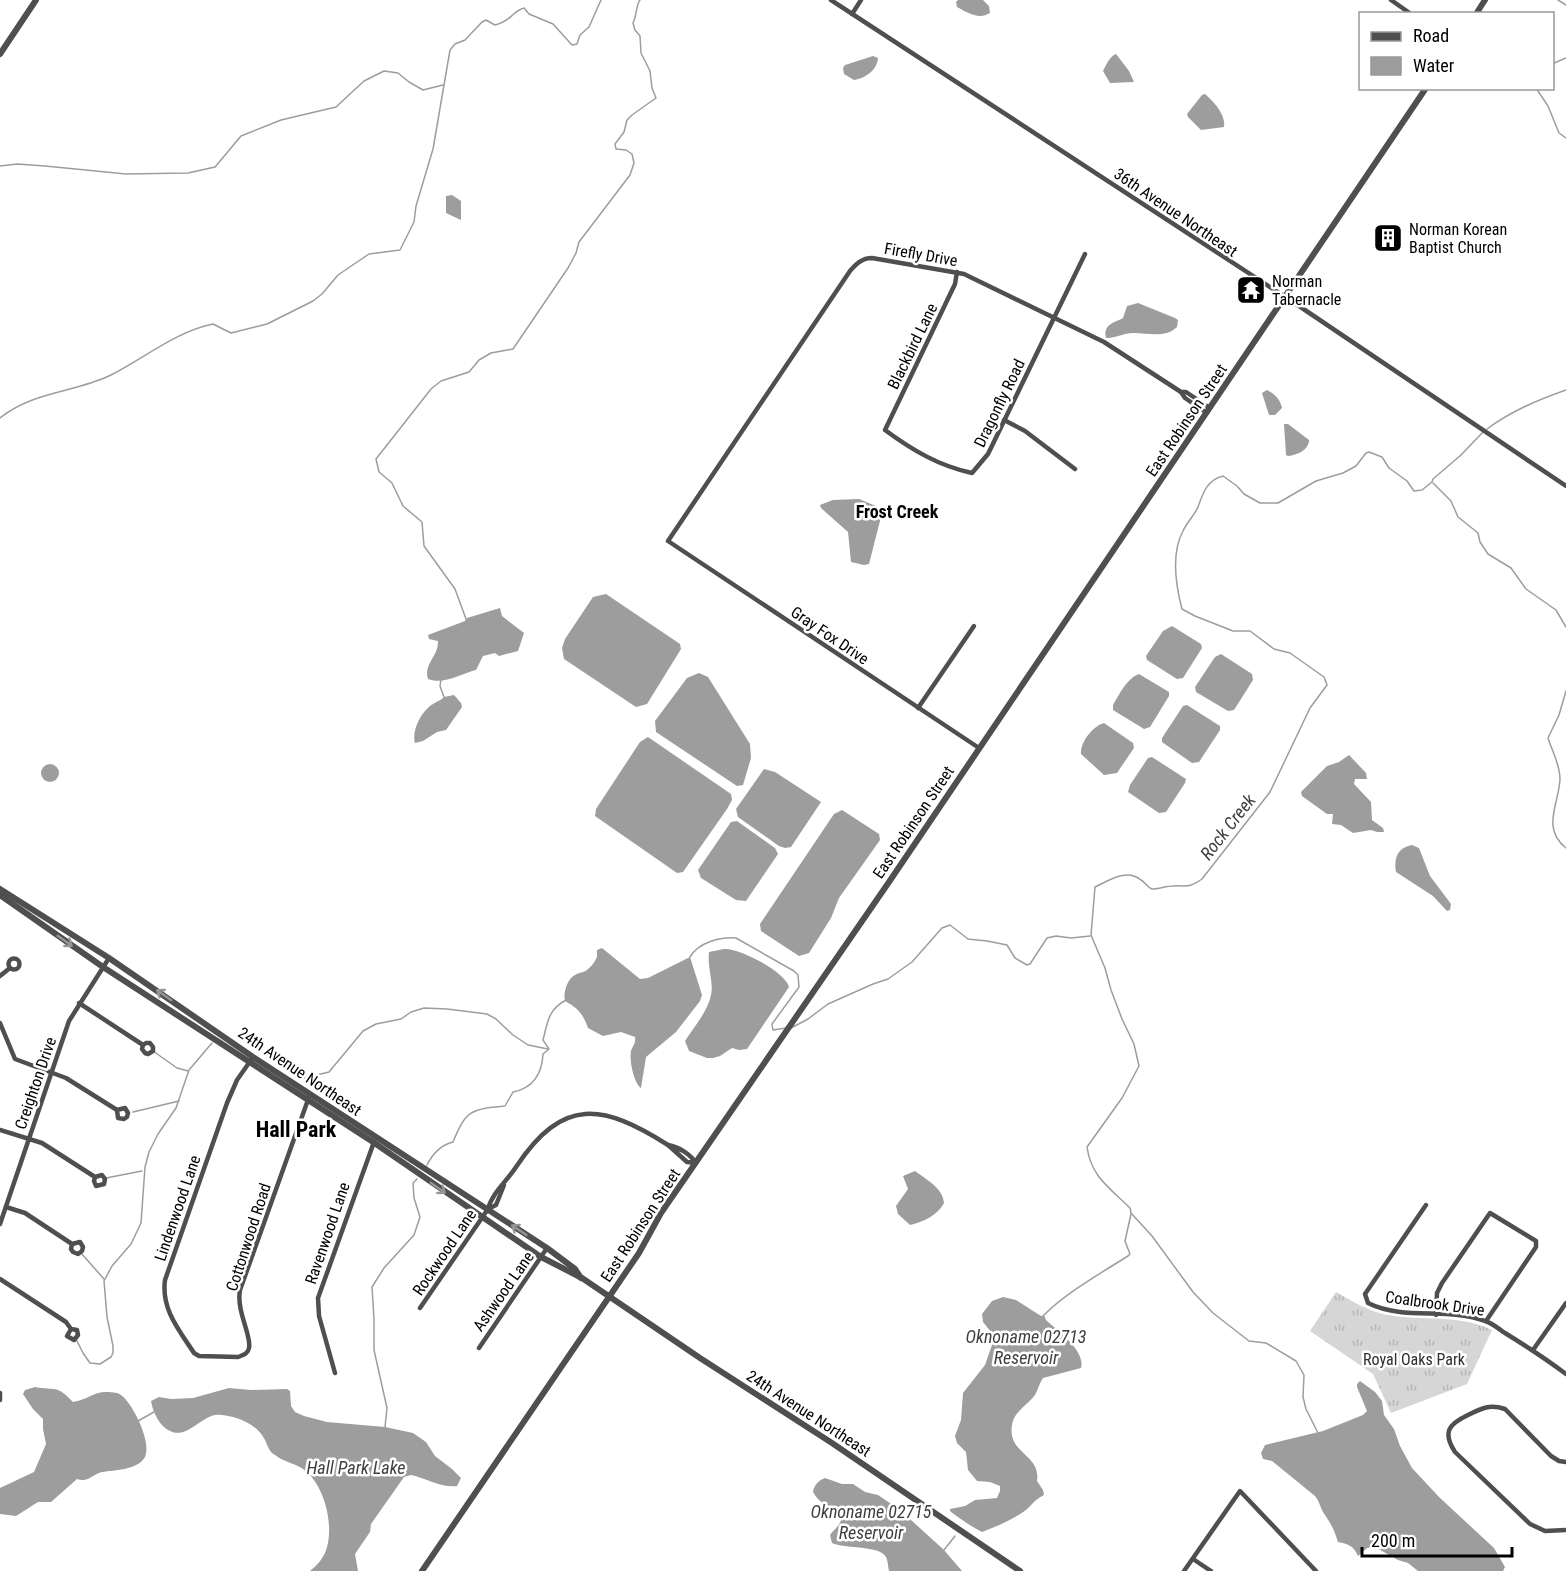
<svg xmlns="http://www.w3.org/2000/svg" width="1566" height="1571" font-family="'Roboto Condensed',sans-serif">
<defs>
<pattern id="grass-tufts" width="24" height="20" patternUnits="userSpaceOnUse" patternTransform="scale(1.5)"><rect width="24" height="20" fill="#d6d6d6"/><path d="M3 7l-1-3M5 7V3M7 7l1-3M15 17l-1-3M17 17v-4M19 17l1-3" fill="none" stroke="#b6b6b6"/></pattern>
</defs>
<rect width="100%" height="100%" fill="#fff"/>
<!-- grass -->
<path fill="url(#grass-tufts)" d="M1336,1292C1352,1301 1368,1311 1387,1315C1421,1321 1460,1314 1492,1330L1467,1384L1391,1413L1373,1374L1310,1331Z"/>
<!-- water -->
<g fill="#9d9d9d">
<path d="M958,0H983L989,6L990,13C979,20 968,13 957,7L956,2Z"/>
<path d="M1116,54L1129,71L1134,82L1110,83L1103,71C1106,65 1110,56 1116,54Z"/>
<path d="M873,56L878,58C877,70 866,78 854,80L844,74L843,68L845,65Z"/>
<path d="M1205,94C1214,102 1226,115 1224,127L1201,130L1188,117L1187,114L1202,95Z"/>
<polygon points="452,195 461,201 461,220 446,213 446,196"/>
<path d="M1138,303L1175,318L1178,320L1177,327C1162,341 1142,330 1125,334C1118,336 1113,338 1106,338C1103,324 1114,323 1123,318L1127,306Z"/>
<path d="M1267,390C1275,394 1280,399 1282,408L1275,415H1269L1262,393Z"/>
<path d="M1284,424H1288L1309,440C1309,450 1297,455 1288,456L1286,455Z"/>
<polygon points="859,499 876,506 882,513 869,564 864,565 851,562 848,532 821,508 820,505 833,500"/>
<polygon points="606,594 680,644 681,649 647,704 636,707 564,659 562,648 565,639 593,597"/>
<path d="M500,608L502,616L524,633L518,651L499,656L495,653L483,656L476,670C461,674 443,685 428,679C423,664 439,656 438,641L429,639L428,635L465,621L467,618Z"/>
<polygon points="1172,626 1201,644 1202,648 1183,678 1177,679 1147,660 1146,656 1163,631"/>
<polygon points="1221,654 1252,674 1253,680 1234,710 1228,711 1196,692 1195,687 1215,657"/>
<polygon points="699,673 708,677 750,744 751,758 743,785 737,786 656,732 655,721 687,678"/>
<path d="M1139,674L1169,692V696L1150,727L1144,729L1113,710V705C1119,695 1127,678 1139,674Z"/>
<path d="M454,695L461,703L462,707L446,730L437,732L423,741L415,743C412,732 419,716 428,708C432,703 439,702 444,697Z"/>
<polygon points="1187,705 1220,726 1220,730 1199,762 1192,763 1162,742 1162,738 1183,706"/>
<path d="M1104,723L1133,743L1134,748L1117,773L1104,775L1081,754C1080,742 1093,726 1104,723Z"/>
<polygon points="648,737 731,794 732,800 727,809 683,872 677,873 595,816 596,809 640,742"/>
<polygon points="1349,755 1366,773 1367,779 1355,779 1354,784 1371,802 1372,820 1383,828 1384,832 1377,832 1371,830 1353,833 1341,825 1332,824 1333,814 1327,814 1302,796 1301,792 1327,766 1339,762"/>
<polygon points="1152,757 1186,779 1185,783 1166,812 1159,813 1128,792 1130,785 1148,758"/>
<circle cx="50" cy="773" r="9"/>
<polygon points="764,769 775,772 821,802 791,847 785,848 779,846 738,817 736,809"/>
<polygon points="842,810 879,834 880,840 839,898 831,918 809,953 799,956 761,931 760,924 834,814"/>
<polygon points="737,821 775,848 778,854 746,901 736,900 701,878 698,870 731,822"/>
<path d="M1412,845L1419,848L1430,876L1451,904L1450,910L1447,911L1433,896L1396,872C1394,858 1397,848 1412,845Z"/>
<path d="M602,948L640,979L648,978L690,957L702,995L700,1001L676,1032L646,1057L641,1088C634,1083 629,1060 631,1051C633,1045 636,1044 635,1037L621,1032L603,1036L588,1028C583,1014 578,1008 565,1001C563,993 567,979 575,975C580,972 584,973 588,969C592,966 595,961 597,957V950Z"/>
<path d="M724,949C738,947 786,972 789,987L747,1049L739,1050L732,1048L720,1056L713,1058H707L689,1051L685,1041C694,1027 708,1011 711,995C714,983 707,967 709,952Z"/>
<path d="M915,1171C927,1180 943,1188 944,1203C938,1215 923,1222 910,1225L898,1214L896,1206L908,1189L903,1176Z"/>
<path d="M1003,1297L1016,1300L1041,1316L1044,1315L1046,1320C1058,1331 1086,1351 1081,1368L1043,1378C1039,1384 1038,1390 1035,1395C1028,1405 1014,1411 1012,1425C1007,1454 1041,1454 1037,1481L1043,1490L1044,1495C1033,1501 1034,1503 1026,1510C1012,1520 998,1526 982,1532C972,1527 960,1519 950,1511V1509L965,1506L975,1500L997,1498L1000,1491V1486L990,1482L977,1481L968,1470L966,1452L957,1443L955,1436L961,1420L963,1393L985,1365L992,1345L991,1332L983,1322L982,1314L992,1301Z"/>
<path d="M1360,1381L1375,1392L1382,1401L1384,1415L1394,1429L1400,1446L1412,1468L1439,1497L1494,1548L1505,1567L1503,1571H1418L1408,1563L1398,1560L1375,1547L1367,1548L1358,1556C1353,1545 1348,1544 1338,1542C1334,1529 1332,1526 1325,1515C1320,1508 1320,1502 1315,1496L1272,1461L1263,1459L1261,1453L1265,1445L1323,1431L1363,1415L1367,1411L1357,1387V1384Z"/>
<path d="M35,1387C56,1391 56,1384 73,1402C94,1398 93,1389 117,1393C130,1396 153,1443 145,1457C138,1470 115,1470 102,1472C93,1474 88,1483 77,1479L51,1502H38L16,1516L0,1514V1488L34,1472L46,1444L43,1429V1419L33,1409L23,1394L25,1390Z"/>
<path d="M229,1388L251,1390L287,1389L290,1391L291,1406L295,1412L304,1416L327,1422L385,1427L413,1433L426,1442L435,1456L452,1469L461,1478L457,1486C441,1488 426,1478 411,1475L404,1477L371,1524L370,1532L355,1554L358,1571H310C316,1566 321,1561 325,1553C335,1529 326,1490 307,1472C297,1463 285,1463 275,1455C269,1452 268,1446 265,1440C258,1427 247,1421 233,1417C227,1416 221,1414 215,1415C200,1418 186,1439 170,1431C159,1426 153,1412 151,1401L159,1397L171,1399L193,1398Z"/>
<path d="M825,1478L842,1484H853L865,1492L878,1495L900,1510L944,1550L962,1571H889C888,1567 888,1561 886,1557C880,1545 844,1549 832,1543L830,1535C834,1529 843,1524 841,1515C831,1509 819,1503 813,1492C814,1485 819,1480 825,1478Z"/>
</g>
<g fill="none" stroke-linecap="round" stroke-linejoin="round">
<!-- stream -->
<g stroke="#9d9d9d" stroke-width="1.5">
<polyline points="1558,0 1566,5"/>
<polyline points="1552,64 1566,58"/>
<polyline points="1536,88 1548,106 1559,133 1566,138"/>
<polyline points="0,166 17,164 45,166 126,174 188,173 215,167 241,136 281,120 336,107 364,81 384,71 398,73 409,82 423,90 443,85"/>
<path d="M0,418C34,391 74,393 111,375C143,359 177,331 213,324L231,333L267,324L313,301L322,294L338,275L369,254L400,250L414,222L416,206L433,149L450,50L455,44L465,40L482,22L486,20L495,25C512,21 511,12 524,8L529,14L553,24L572,45L577,44L580,35L589,27L601,0"/>
<path d="M1487,429C1511,411 1538,400 1566,390"/>
<polyline points="1433,483 1451,501 1458,517 1478,533 1480,542 1488,554 1511,568 1526,589 1556,610 1566,627"/>
<path d="M466,619L455,589L424,546L422,522L403,506L392,483L379,472L376,459L431,389L441,381L469,372L479,360L491,353L513,349L568,268L576,253L579,242L630,175L634,163L632,154L626,150L616,149L615,144L624,132L627,120L632,115L656,98L652,88L650,71L641,53L640,36L635,30L633,23C637,15 636,5 640,0"/>
<polyline points="441,679 440,686 444,697"/>
<path d="M1566,691L1559,715L1548,738C1552,751 1560,764 1560,779C1559,804 1541,828 1566,848"/>
<path d="M690,957C699,942 720,937 736,938L794,971L798,975L799,987L772,1024L773,1030L786,1028"/>
<polyline points="791,1028 808,1019 828,1004 873,984 888,979 912,962 942,928 950,925 968,939 987,941 1007,945 1015,958 1027,965 1030,964 1047,938 1056,936 1071,938 1090,936"/>
<polyline points="153,1051 177,1068 188,1071"/>
<polyline points="300,1079 329,1072 363,1031 376,1024 401,1019 411,1012 424,1008 447,1009 487,1014 496,1019 513,1035 528,1045 548,1049"/>
<polyline points="133,1112 179,1101"/>
<path d="M427,1165C432,1155 441,1145 453,1142C466,1110 471,1109 505,1106L513,1092C533,1088 542,1074 543,1054L549,1049L543,1040C548,1021 548,1010 566,1000"/>
<polyline points="106,1178 142,1171"/>
<polyline points="81,1253 104,1279"/>
<path d="M1044,1315C1066,1293 1101,1273 1128,1256L1130,1254L1125,1241L1131,1214"/>
<polyline points="76,1339 83,1353 90,1363 100,1364 111,1357 113,1353 113,1346 107,1317 104,1281 112,1266 131,1244 141,1223 145,1167 149,1152 158,1134 176,1108 189,1070 212,1043"/>
<polyline points="138,1421 154,1412"/>
<polyline points="385,1427 387,1408 374,1350 374,1319 372,1287 384,1268 414,1235 420,1217 414,1198 413,1183 417,1179"/>
<path d="M1318,1433L1306,1409L1303,1397L1304,1375L1296,1361L1266,1343L1249,1341L1213,1313L1193,1292L1152,1236L1131,1213L1130,1208C1110,1188 1091,1177 1087,1147L1122,1098L1139,1066L1134,1044L1122,1019L1111,990L1105,968L1091,935L1095,887C1108,881 1126,868 1141,880C1145,882 1147,887 1152,889C1159,889 1166,886 1173,886C1188,885 1187,889 1202,879L1270,792L1310,708L1327,685L1324,677L1290,653L1274,649L1250,631H1233L1195,616L1182,609C1176,586 1171,553 1183,531C1187,522 1194,516 1198,507C1203,493 1207,480 1223,476L1237,486L1244,494L1260,503H1278L1316,481L1343,473L1356,466L1366,453L1369,452L1382,457L1389,468L1407,481L1414,491L1422,490L1432,482L1433,479L1461,455L1483,432"/>
<polyline points="944,1550 955,1536"/>
</g>
<!-- minor -->
<g stroke="#4f4f4f" stroke-width="4.5">
<polyline points="831,0 1299,306 1566,486"/>
<polyline points="1391,0 1411,14"/>
<polyline points="852,14 861,0"/>
<path d="M957,272L955,284L885,430C912,450 939,466 972,473L988,454L1085,254"/>
<polyline points="1181,392 1185,398 1207,413"/>
<polyline points="1004,420 1025,431 1075,469"/>
<polyline points="918,708 974,626"/>
<path d="M979,748L668,541L850,271C856,264 862,258 872,258L964,274L1104,342L1181,392H1186L1210,408"/>
<circle cx="14" cy="964" r="5.5"/>
<polyline points="0,976 10,968"/>
<polyline points="79,1003 143,1045 142,1049 145,1053 148,1054 153,1051 153,1047 150,1043 146,1043 143,1045"/>
<polyline points="0,1023 15,1059 66,1078 117,1110 125,1108 128,1113 127,1117 124,1119 118,1118 117,1110"/>
<path d="M251,1060L237,1080L227,1103L165,1280C161,1309 179,1330 194,1353L199,1356L238,1357C243,1355 248,1354 249,1348C252,1336 236,1311 240,1290L309,1097"/>
<polyline points="0,1130 42,1143 95,1177 102,1175 105,1179 104,1184 96,1186 94,1181 95,1177"/>
<path d="M668,1145C679,1147 690,1154 696,1163L687,1162Z"/>
<path d="M1426,1205L1365,1294L1368,1303C1404,1321 1448,1307 1485,1321C1492,1323 1499,1329 1505,1333C1526,1346 1546,1359 1566,1374"/>
<polyline points="6,1207 25,1213 72,1244 80,1242 83,1247 82,1251 78,1254 73,1252 71,1249 72,1244"/>
<polyline points="488,1209 496,1205 504,1185"/>
<polyline points="0,1224 69,1021 109,958"/>
<polyline points="0,1279 66,1322 71,1329 77,1330 78,1335 74,1340 67,1336 71,1329"/>
<path d="M420,1308L488,1209C492,1193 507,1181 516,1167C563,1096 603,1104 668,1145"/>
<polyline points="1436,1315 1437,1293 1442,1283 1490,1213 1536,1241 1536,1247 1486,1321"/>
<polyline points="479,1348 547,1248"/>
<polyline points="1533,1350 1566,1303"/>
<polyline points="335,1373 319,1316 318,1298 374,1142"/>
<polyline points="0,1393 0,1400"/>
<path d="M1566,1462L1559,1461L1551,1456L1505,1409C1490,1404 1482,1408 1468,1415C1449,1424 1442,1432 1455,1452L1530,1524L1545,1531L1566,1530"/>
<polyline points="1193,1559 1211,1571"/>
<polyline points="1184,1571 1240,1491 1316,1571"/>
</g>
<!-- tertiary -->
<g stroke="#4f4f4f" stroke-width="6">
<polyline points="1476,14 1485,0"/>
<polyline points="0,54 36,0"/>
<polyline points="0,889 109,958 253,1057 547,1248 575,1269 581,1278"/>
<polyline points="0,895 103,967 373,1142 541,1257 582,1278 700,1358 832,1443 1020,1571"/>
<polyline points="422,1571 609,1297 639,1253 661,1213 889,882 1426,88"/>
</g>
</g>
<!-- one-way arrows -->
<defs><path id="oneway-shaft" d="M-6 0H5M1.5-3L5.5 0L1.5 3" fill="none" stroke-width="1.6" stroke-linecap="round" stroke-linejoin="round" transform="scale(1.5)"/></defs>
<g stroke="#959595">
<use href="#oneway-shaft" transform="translate(65 941) rotate(35)"/>
<use href="#oneway-shaft" transform="translate(164 995) rotate(-145)"/>
<use href="#oneway-shaft" transform="translate(438 1188) rotate(35)"/>
<use href="#oneway-shaft" transform="translate(519 1230) rotate(-146)"/>
</g>
<!-- icons -->
<defs>
<g id="building-square" transform="scale(1.5)"><rect x="-9" y="-9" width="18" height="18" rx="4" fill="#000" stroke="#fff"/><path d="M-4-6H4V6H1V3H-1V6H-4ZM-2.5-4.3h1.7v1.8h-1.7ZM.8-4.3h1.7v1.8H.8ZM-2.5-1h1.7V.8h-1.7ZM.8-1h1.7V.8H.8Z" fill="#fff"/></g>
<g id="temple-square" transform="scale(1.5)"><rect x="-9" y="-9" width="18" height="18" rx="4" fill="#000" stroke="#fff"/><path d="M0-6L5-2H3V0L6.5 2.5H4V6H1.5V3h-3V6H-4V2.5H-6.5L-3 0V-2H-5Z" fill="#fff"/></g>
</defs>
<g fill-rule="evenodd">
<use href="#building-square" x="1388" y="238"/>
<use href="#temple-square" x="1251" y="290"/>
</g>
<g text-anchor="middle" stroke-width="5" stroke-linejoin="round" paint-order="stroke">
<!-- street labels -->
<g font-size="16" fill="#000" stroke="#fff">
<text transform="translate(1176 212) rotate(34)" y="6">36th Avenue Northeast</text>
<text transform="translate(921 254) rotate(10)" y="6">Firefly Drive</text>
<text transform="translate(912 346) rotate(-64)" y="6">Blackbird Lane</text>
<text transform="translate(999 403) rotate(-64)" y="6">Dragonfly Road</text>
<text transform="translate(1186 420) rotate(-56)" y="6">East Robinson Street</text>
<text transform="translate(830 635) rotate(34)" y="6">Gray Fox Drive</text>
<text transform="translate(913 822) rotate(-56)" y="6">East Robinson Street</text>
<text transform="translate(300 1071) rotate(34)" y="6">24th Avenue Northeast</text>
<text transform="translate(35 1083) rotate(-71)" y="6">Creighton Drive</text>
<text transform="translate(177 1208) rotate(-71)" y="6">Lindenwood Lane</text>
<text transform="translate(640 1225) rotate(-57)" y="6">East Robinson Street</text>
<text transform="translate(327 1233) rotate(-71)" y="6">Ravenwood Lane</text>
<text transform="translate(248 1237) rotate(-72)" y="6">Cottonwood Road</text>
<text transform="translate(444 1252) rotate(-56)" y="6">Rockwood Lane</text>
<text transform="translate(503 1291) rotate(-55)" y="6">Ashwood Lane</text>
<text transform="translate(1435 1303) rotate(8)" y="6">Coalbrook Drive</text>
<text transform="translate(809 1413) rotate(33)" y="6">24th Avenue Northeast</text>
</g>
<!-- poi labels -->
<g font-size="16" fill="#000" stroke="#fff" text-anchor="start">
<text x="1409" y="235">Norman Korean<tspan x="1409" dy="18">Baptist Church</tspan></text>
<text x="1272" y="287">Norman<tspan x="1272" dy="18">Tabernacle</tspan></text>
</g>
<!-- park labels -->
<g font-size="16" fill="#2d2d2d" stroke="#fff">
<text x="1414" y="1365">Royal Oaks Park</text>
</g>
<!-- neighbourhood labels -->
<g font-size="18" font-weight="bold" fill="#000" stroke="#fff">
<text x="897" y="518">Frost Creek</text>
</g>
<!-- water labels -->
<g font-size="18" font-style="italic" fill="#3e3e3e" stroke="#fff">
<text transform="translate(1228 827) rotate(-52)" y="6">Rock Creek</text>
<text x="1026" y="1343">Oknoname 02713<tspan x="1026" dy="21">Reservoir</tspan></text>
<text x="356" y="1474">Hall Park Lake</text>
<text x="871" y="1518">Oknoname 02715<tspan x="871" dy="21">Reservoir</tspan></text>
</g>
<!-- district labels -->
<g font-size="22" font-weight="bold" fill="#000" stroke="#fff">
<text x="296" y="1137">Hall Park</text>
</g>
</g>
<!-- legend -->
<rect x="1359" y="12" width="195" height="78" fill="#ffffff" stroke="#999999" stroke-width="1.5"/>
<rect x="1371" y="32" width="30" height="9" fill="#4f4f4f" stroke="#999999" stroke-width="1.5"/>
<text x="1413" y="42" font-size="18" fill="#000000">Road</text>
<rect x="1371" y="57" width="30" height="18" fill="#9d9d9d" stroke="#999999" stroke-width="1.5"/>
<text x="1413" y="72" font-size="18" fill="#000000">Water</text>
<!-- scale -->
<path d="M1362 1547v9h150v-9" fill="none" stroke="#000000" stroke-width="3"/>
<text x="1371" y="1547" font-size="18" fill="#000000" stroke="#ffffff" stroke-width="4.5" paint-order="stroke">200 m</text>
</svg>
